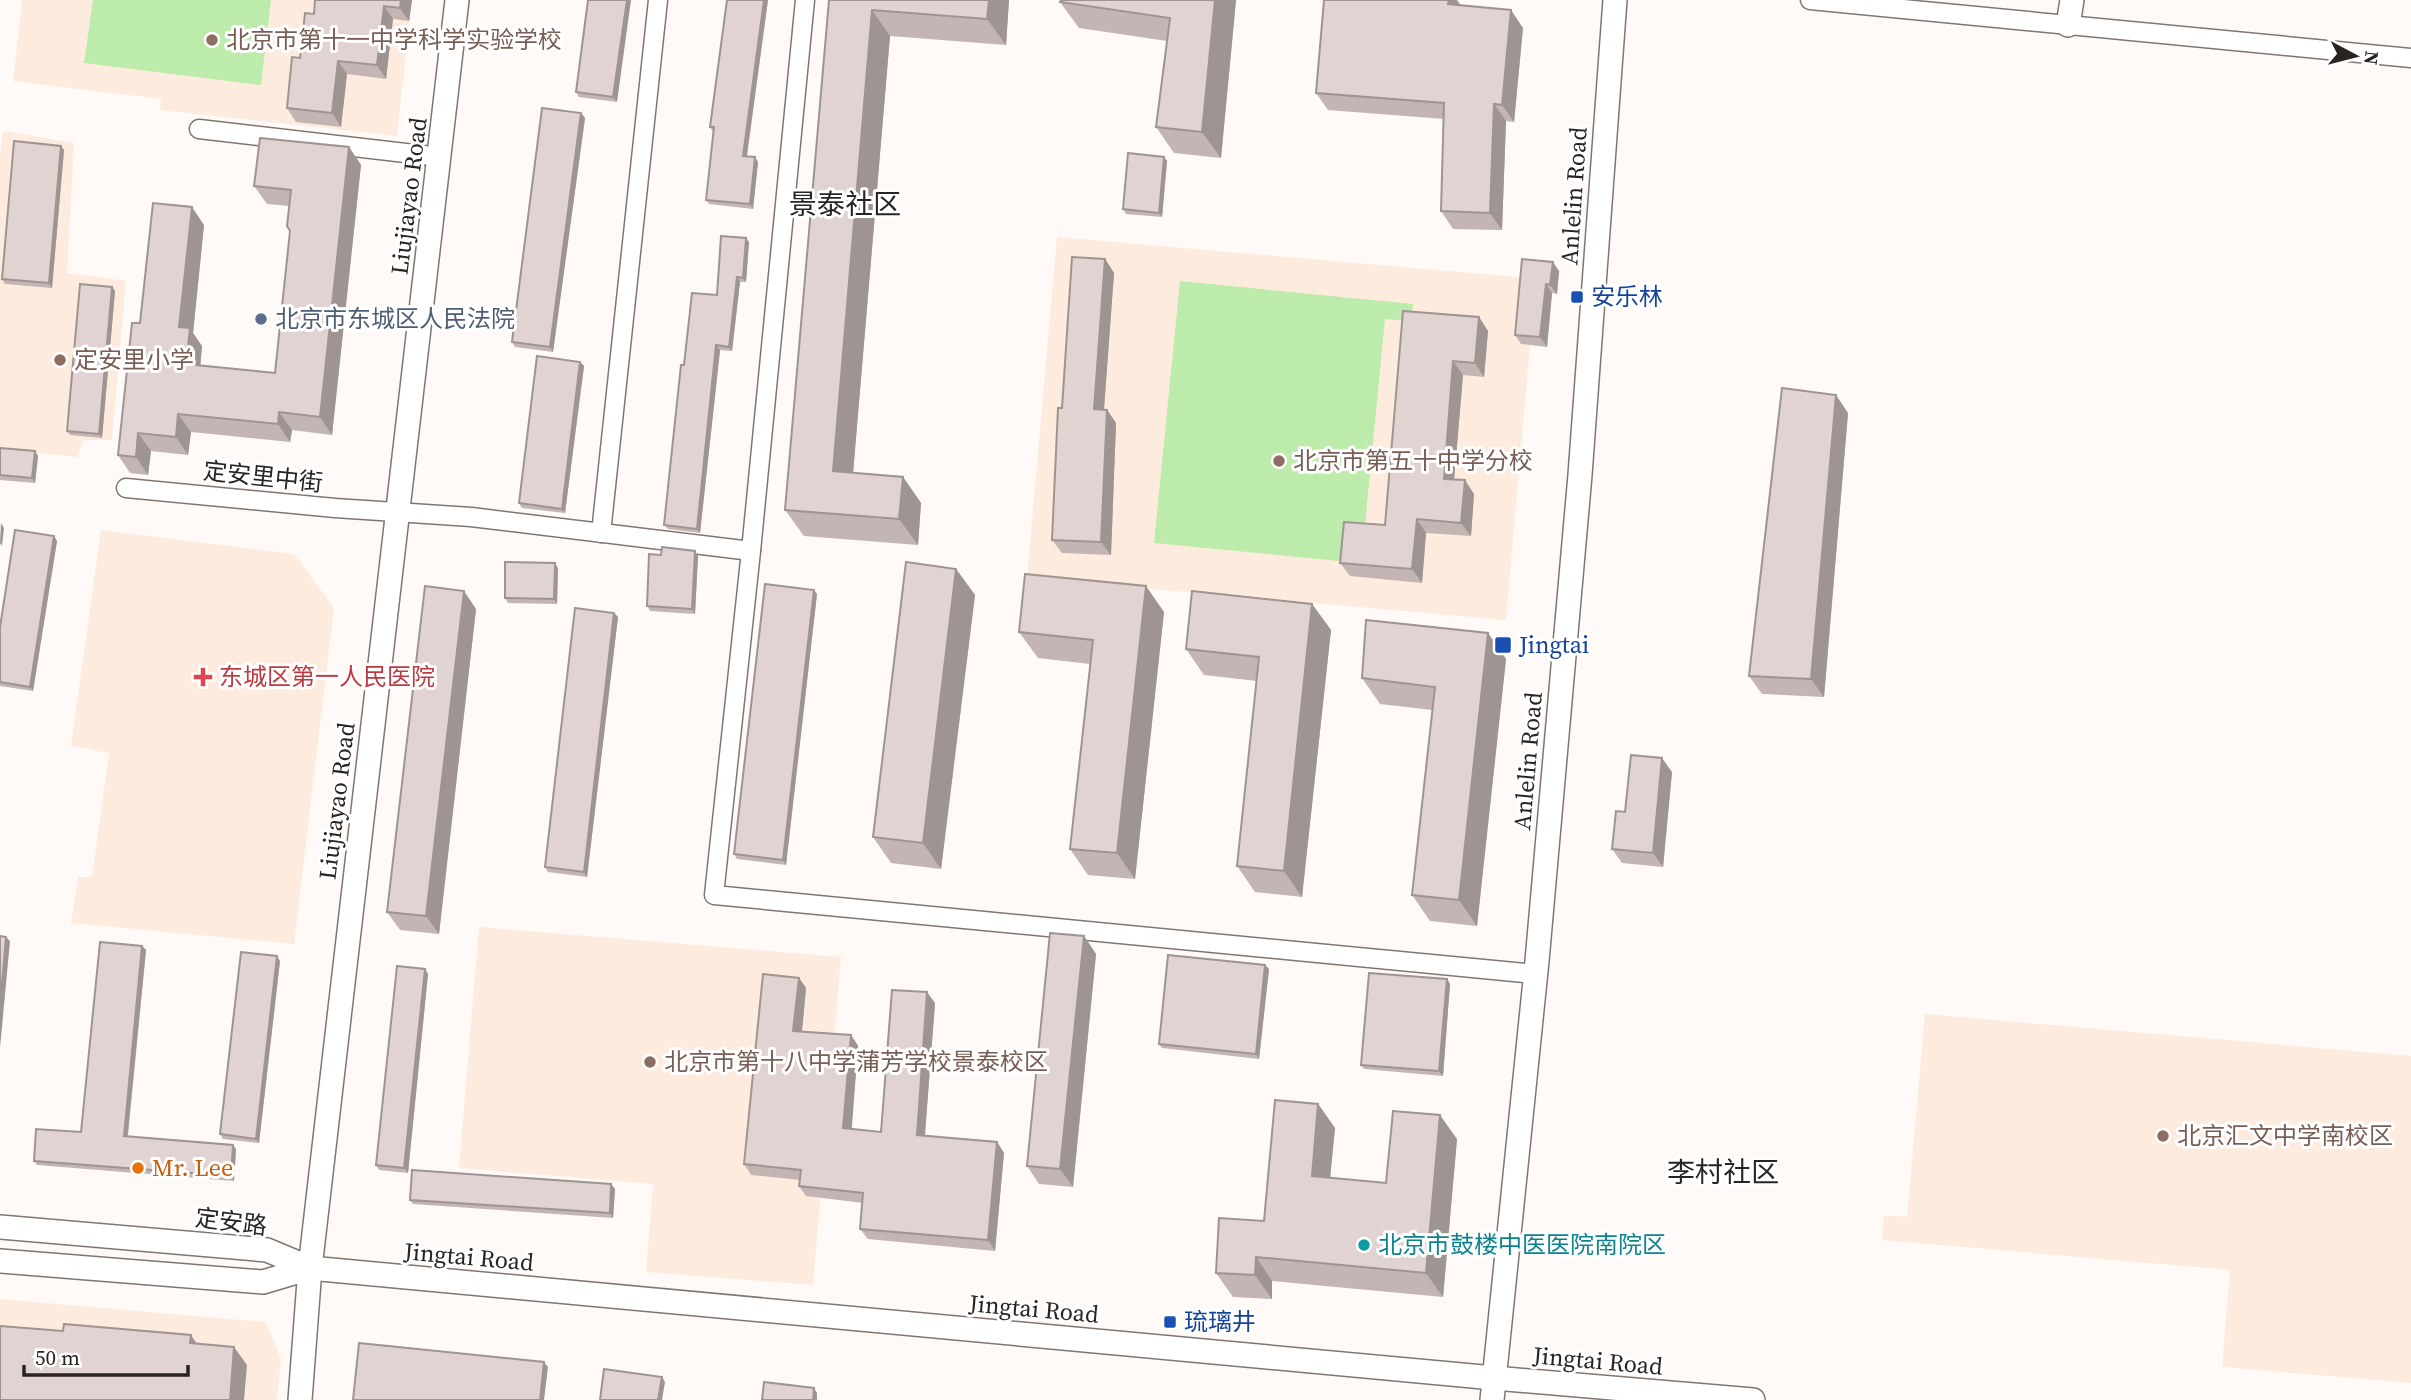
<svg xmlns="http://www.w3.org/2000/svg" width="2411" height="1400" font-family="'Source Serif 4','Noto Sans SC',serif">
<rect width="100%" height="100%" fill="#fffaf7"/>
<!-- built -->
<g fill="#fdecde">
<polygon points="22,0 412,0 397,136 160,110 161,99 13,81"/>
<polygon points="3,131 74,143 67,273 126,281 112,440 83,440 78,457 0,449 0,156"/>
<polygon points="1057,237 1528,278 1530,345 1506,620 1027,578"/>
<polygon points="101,530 294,554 334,608 294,944 71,923 78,877 92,877 109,753 71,746"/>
<polygon points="479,927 841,957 813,1285 646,1272 653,1184 459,1168"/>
<polygon points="1925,1014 2411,1056 2411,1383 2222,1367 2230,1270 1882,1240 1884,1215 1907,1217"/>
<polygon points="0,1299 266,1322 281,1359 277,1400 0,1400"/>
</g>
<!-- green -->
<g fill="#bdebab">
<polygon points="93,0 271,0 261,85 84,63"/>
<polygon points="1180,281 1413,304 1411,321 1385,319 1364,535 1349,562 1154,543"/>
</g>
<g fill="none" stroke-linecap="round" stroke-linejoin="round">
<!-- minor casing -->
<g stroke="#80766f" stroke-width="21">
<g id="minor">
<polyline points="805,0 751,551 714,895 1535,974"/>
<polyline points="1810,0 2411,58"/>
<polyline points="199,129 440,157"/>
<polyline points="126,488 335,508 471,517 751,551"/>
<polyline points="601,533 658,0"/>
</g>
</g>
<!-- tertiary casing -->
<g stroke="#80766f" stroke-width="26">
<g id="tertiary">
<polyline points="2068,25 2072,0"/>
<polyline points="0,1227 267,1250 310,1268 1494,1378 1753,1400"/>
<polyline points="0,1261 263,1282 310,1268"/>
<polyline points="300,1400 310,1268 457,0"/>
<polyline points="1492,1400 1537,961 1580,475 1615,0"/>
</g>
</g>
<!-- minor -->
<use href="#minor" stroke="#fff" stroke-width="18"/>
<!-- tertiary -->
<use href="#tertiary" stroke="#fff" stroke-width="23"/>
</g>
<!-- wall -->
<g fill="#c2b5b4">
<polygon points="412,0 409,21 393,19 386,79 347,74 341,127 296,122 287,108 314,14"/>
<polygon points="588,0 617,102 579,97 576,92"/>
<polygon points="727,0 768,0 747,156 758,162 753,209 709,204 706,200 713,132 710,127"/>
<polygon points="829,0 1009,0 1006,45 890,36 853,473 903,477 921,503 918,545 804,536 785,510"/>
<polygon points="1236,0 1221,158 1174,153 1156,127 1167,41 1079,28 1060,2"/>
<polygon points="1461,6 1523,28 1514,122 1506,121 1502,230 1453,229 1441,211 1444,119 1328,110 1316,93"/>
<polygon points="581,113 585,118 553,352 515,347 512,342"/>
<polygon points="349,147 361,165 332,435 292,430 290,442 191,432 188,455 151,451 148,475 130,473 118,455 140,323 204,225 193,333 202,346 200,365 275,373 290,231 289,206 267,204 254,186"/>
<polygon points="64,150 52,288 5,284 2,279"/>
<polygon points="1164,157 1167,161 1162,217 1126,214 1123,209"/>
<polygon points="749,242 746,282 740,282 732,351 720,350 700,533 668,529 664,525 684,365"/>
<polygon points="1105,259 1114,273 1104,409 1107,410 1116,423 1111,555 1062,553 1052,540 1062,408"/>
<polygon points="1522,259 1559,271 1557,294 1552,293 1547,347 1521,344 1515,335"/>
<polygon points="112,287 115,291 102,438 70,435 67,431"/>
<polygon points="1403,311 1479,317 1488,331 1484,377 1463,375 1454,480 1474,494 1471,536 1426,533 1422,583 1350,576 1340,563 1385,525"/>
<polygon points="580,362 584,366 565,513 522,508 519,503"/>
<polygon points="1848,413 1824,697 1762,694 1749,676"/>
<polygon points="0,448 35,451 38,456 35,483 0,480"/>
<polygon points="54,536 57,541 33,691 0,686 0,627"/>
<polygon points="695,551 698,556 695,614 650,611 647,606"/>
<polygon points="558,568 557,604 508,603 505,598"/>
<polygon points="956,569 975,595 941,869 891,863 873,837"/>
<polygon points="817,594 786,865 737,859 734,854"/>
<polygon points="1312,604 1331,630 1302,897 1255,892 1237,866 1257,681 1204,675 1186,649"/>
<polygon points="476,609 439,934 400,930 387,912"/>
<polygon points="1164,612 1135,879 1088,875 1070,849 1090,664 1038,658 1019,632"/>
<polygon points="614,613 618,617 587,877 548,872 545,867"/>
<polygon points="1488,633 1506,659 1477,926 1430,921 1412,895 1432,710 1380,704 1362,678"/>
<polygon points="1672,772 1663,867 1622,863 1612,849 1625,812"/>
<polygon points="1084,936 1096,954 1073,1187 1039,1184 1027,1166"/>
<polygon points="142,946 146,950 128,1136 236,1149 234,1181 37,1165 34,1161 81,1132"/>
<polygon points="280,961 259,1143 223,1139 220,1134"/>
<polygon points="1265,965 1269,969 1259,1059 1162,1048 1159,1044"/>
<polygon points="425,969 428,974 408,1173 379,1170 376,1165"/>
<polygon points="799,978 806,988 802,1031 851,1035 858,1046 851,1129 881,1132 935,1003 925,1136 997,1142 1004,1153 995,1251 868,1239 860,1229 863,1203 806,1196 799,1186 800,1180 751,1175 744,1164"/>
<polygon points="1447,979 1450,984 1443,1076 1364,1069 1361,1065"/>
<polygon points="1318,1104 1335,1128 1330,1178 1386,1183 1457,1139 1443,1297 1272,1281 1272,1299 1233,1297 1216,1273 1264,1221"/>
<polygon points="611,1184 615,1189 613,1218 413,1204 410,1200"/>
</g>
<!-- shaded-wall -->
<g fill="#9e9492">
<polygon points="401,0 412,0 409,21 400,8"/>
<polygon points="627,0 631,0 617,102 613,97"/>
<polygon points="764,0 768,0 746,161 743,156"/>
<polygon points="989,0 1009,0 1006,45 987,19"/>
<polygon points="1215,0 1236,0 1221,158 1202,132"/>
<polygon points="1449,0 1457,0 1462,7 1448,4"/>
<polygon points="384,6 393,19 386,79 377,65"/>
<polygon points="872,10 890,36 851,497 833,471"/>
<polygon points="1511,10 1523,28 1514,122 1502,105"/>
<polygon points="338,61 347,74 341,127 332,113"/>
<polygon points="1494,104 1506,121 1502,230 1490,213"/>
<polygon points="581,113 585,118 553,352 550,347"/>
<polygon points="61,146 64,150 52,288 49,283"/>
<polygon points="349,147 361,165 332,435 320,417"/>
<polygon points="755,157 758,162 753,209 750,204"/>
<polygon points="1164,157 1167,161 1162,217 1159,213"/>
<polygon points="192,207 204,225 193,333 202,346 199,382 186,364 179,327"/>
<polygon points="746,238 749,242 746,282 743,278"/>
<polygon points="1105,259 1114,273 1103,423 1094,409"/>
<polygon points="1553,262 1559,271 1557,294 1550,285"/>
<polygon points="737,277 740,282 732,351 729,347"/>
<polygon points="1546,284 1552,293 1547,347 1540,337"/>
<polygon points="112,287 115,291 102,438 99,434"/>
<polygon points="1479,317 1488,331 1484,377 1475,363"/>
<polygon points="716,345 720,350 700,533 697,529"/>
<polygon points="1453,361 1463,375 1453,492 1444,479"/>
<polygon points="580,362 584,366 565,513 562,509"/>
<polygon points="1836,395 1848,413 1824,697 1811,679"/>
<polygon points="1107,410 1116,423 1111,555 1101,542"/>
<polygon points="279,412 292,430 290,442 278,424"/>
<polygon points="178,414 191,432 188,455 176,437"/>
<polygon points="138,433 151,451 148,475 136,457"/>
<polygon points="35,451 38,456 35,483 32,478"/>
<polygon points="903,477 921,503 918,545 899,519"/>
<polygon points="1465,480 1474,494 1471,536 1461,523"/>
<polygon points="1417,519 1426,533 1422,583 1412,569"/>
<polygon points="1,523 4,528 2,546 0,543"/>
<polygon points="54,536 57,541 33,691 30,687"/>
<polygon points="695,551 698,556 695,614 692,609"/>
<polygon points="555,563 558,568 557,604 554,599"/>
<polygon points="956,569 975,595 941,869 923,843"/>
<polygon points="1146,586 1164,612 1135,879 1117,853"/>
<polygon points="814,590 817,594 786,865 783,860"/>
<polygon points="464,591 476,609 439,934 426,916"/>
<polygon points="1312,604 1331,630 1302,897 1284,871"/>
<polygon points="614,613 618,617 587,877 584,872"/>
<polygon points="1488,633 1506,659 1477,926 1459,900"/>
<polygon points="1662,758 1672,772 1663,867 1653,853"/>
<polygon points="1084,936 1096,954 1073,1187 1060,1169"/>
<polygon points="6,937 10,941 0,1048 0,1007"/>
<polygon points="142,946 146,950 127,1140 124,1136"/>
<polygon points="277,956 280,961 259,1143 256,1139"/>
<polygon points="1265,965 1269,969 1259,1059 1256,1054"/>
<polygon points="425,969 428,974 408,1173 404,1168"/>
<polygon points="799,978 806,988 801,1041 793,1031"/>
<polygon points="1447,979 1450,984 1443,1076 1439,1071"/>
<polygon points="927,992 935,1003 924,1145 917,1135"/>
<polygon points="851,1035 858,1046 851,1139 843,1128"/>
<polygon points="1318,1104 1335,1128 1328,1200 1312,1176"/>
<polygon points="1440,1115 1457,1139 1443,1297 1426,1273"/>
<polygon points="997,1142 1004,1153 995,1251 988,1240"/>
<polygon points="233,1145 236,1149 234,1181 231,1176"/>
<polygon points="611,1184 615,1189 613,1218 610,1213"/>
<polygon points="1256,1257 1272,1281 1272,1299 1255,1275"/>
<polygon points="191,1335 203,1353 190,1343"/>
<polygon points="234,1347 247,1365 244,1400 230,1400"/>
<polygon points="544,1362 548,1367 544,1400 540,1400"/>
<polygon points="662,1377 665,1382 662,1400 658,1400"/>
<polygon points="814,1388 817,1393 817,1400 813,1400"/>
</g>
<!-- building -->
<g fill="#e1d3d1" stroke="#9e9492" stroke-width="2">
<polygon points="315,0 401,0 400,8 384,6 377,65 338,61 332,113 287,108 292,57 300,58 305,13 314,14"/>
<polygon points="588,0 627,0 613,97 576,92"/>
<polygon points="727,0 764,0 743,156 755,157 750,204 706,200 714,127 710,127"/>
<polygon points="829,0 989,0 987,19 872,10 833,471 903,477 899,519 785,510"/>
<polygon points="1061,0 1215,0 1202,132 1156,127 1170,18 1060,2"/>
<polygon points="1324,0 1449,0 1448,4 1511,10 1502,105 1494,104 1490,213 1441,211 1444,103 1316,93"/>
<polygon points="542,108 581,113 550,347 512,342"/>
<polygon points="260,138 349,147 320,417 279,412 278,424 178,414 176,437 138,433 136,457 118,455 132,323 140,323 153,203 192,207 179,327 190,328 186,364 275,373 290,231 287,226 291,190 254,186"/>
<polygon points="14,141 61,146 49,283 2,279"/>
<polygon points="1128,153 1164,157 1159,213 1123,209"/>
<polygon points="721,236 746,238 743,278 737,277 729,347 716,345 697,529 664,525 681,365 684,365 692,293 717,295"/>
<polygon points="1072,257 1105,259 1094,409 1107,410 1101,542 1052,540 1058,408 1062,408"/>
<polygon points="1522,259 1553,262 1550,285 1546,284 1540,337 1515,335"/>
<polygon points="80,284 112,287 99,434 67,431"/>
<polygon points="1403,311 1479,317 1475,363 1453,361 1444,479 1465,480 1461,523 1417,519 1412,569 1340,563 1344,522 1385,525"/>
<polygon points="537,356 580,362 562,509 519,503"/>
<polygon points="1782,388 1836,395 1811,679 1749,676"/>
<polygon points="0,448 35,451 32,478 0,475"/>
<polygon points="15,530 54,536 30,687 0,682 0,627"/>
<polygon points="662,547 695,551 692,609 647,606 649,554 661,555"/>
<polygon points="505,562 555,563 554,599 505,598"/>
<polygon points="906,562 956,569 923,843 873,837"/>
<polygon points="1025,574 1146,586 1117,853 1070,849 1093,640 1019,632"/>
<polygon points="765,584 814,590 783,860 734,854"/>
<polygon points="425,586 464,591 426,916 387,912"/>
<polygon points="1192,591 1312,604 1284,871 1237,866 1259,657 1186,649"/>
<polygon points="575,608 614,613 584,872 545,867"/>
<polygon points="1366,620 1488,633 1459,900 1412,895 1435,687 1362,678"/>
<polygon points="1631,755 1662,758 1653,853 1612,849 1616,811 1625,812"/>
<polygon points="1050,933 1084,936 1060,1169 1027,1166"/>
<polygon points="0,936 6,937 0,1007"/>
<polygon points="100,942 142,946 124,1136 233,1145 231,1176 34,1161 36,1129 81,1132"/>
<polygon points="241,952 277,956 256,1139 220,1134"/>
<polygon points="1168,955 1265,965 1256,1054 1159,1044"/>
<polygon points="397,966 425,969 404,1168 376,1165"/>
<polygon points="1369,973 1447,979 1439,1071 1361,1065"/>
<polygon points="763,974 799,978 793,1031 851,1035 843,1128 881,1132 892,990 927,992 917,1135 997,1142 988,1240 860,1229 863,1193 799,1186 801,1170 744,1164"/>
<polygon points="1275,1100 1318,1104 1312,1176 1386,1183 1393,1111 1440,1115 1426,1273 1256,1257 1255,1275 1216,1273 1219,1218 1264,1221"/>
<polygon points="412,1170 611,1184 610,1213 410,1200"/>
<polygon points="64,1324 191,1335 190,1343 234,1347 230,1400 0,1400 0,1326 63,1331"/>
<polygon points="359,1343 544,1362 540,1400 353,1400"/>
<polygon points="604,1369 662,1377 658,1400 600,1400"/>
<polygon points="764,1382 814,1388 813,1400 762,1400"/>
</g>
<!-- markers -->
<g fill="#8d6e63" stroke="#fff" stroke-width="2.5">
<circle cx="212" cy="40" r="7"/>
<circle cx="60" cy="360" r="7"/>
<circle cx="1279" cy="461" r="7"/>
<circle cx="650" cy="1062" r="7"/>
<circle cx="2163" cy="1136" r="7"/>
</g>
<g fill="#1a4fb4" stroke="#fff" stroke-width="2.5">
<rect x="1570" y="290" width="14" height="14" rx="3.5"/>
<rect x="1494" y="636" width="18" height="18" rx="3.5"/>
<rect x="1163" y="1315" width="14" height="14" rx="3.5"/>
</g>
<circle fill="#5c6f8a" stroke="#fff" stroke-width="2.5" cx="261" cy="319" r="7"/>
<path fill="#e0444e" stroke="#fff" stroke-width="2.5" d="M199.5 666.5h7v7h7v7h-7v7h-7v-7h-7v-7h7z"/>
<circle fill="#e8710a" stroke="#fff" stroke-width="2.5" cx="138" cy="1168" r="7"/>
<circle fill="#0f9aa8" stroke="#fff" stroke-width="2.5" cx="1364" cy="1245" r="7"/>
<g text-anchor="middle" stroke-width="6" stroke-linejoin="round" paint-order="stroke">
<!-- education labels -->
<g font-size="24" fill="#785e54" stroke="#fff" text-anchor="start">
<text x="226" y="48">北京市第十一中学科学实验学校</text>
<text x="74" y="368">定安里小学</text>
<text x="1293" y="469">北京市第五十中学分校</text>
<text x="664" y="1070">北京市第十八中学蒲芳学校景泰校区</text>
<text x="2177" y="1144">北京汇文中学南校区</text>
</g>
<!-- street labels -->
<g font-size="24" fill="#282421" stroke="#fff">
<text transform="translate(409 196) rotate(-83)" y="8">Liujiayao Road</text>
<text transform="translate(1574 196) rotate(-86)" y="8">Anlelin Road</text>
<text transform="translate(263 477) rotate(6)" y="8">定安里中街</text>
<text transform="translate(1528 761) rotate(-85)" y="8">Anlelin Road</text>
<text transform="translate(337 801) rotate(-83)" y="8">Liujiayao Road</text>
<text transform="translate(231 1222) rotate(7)" y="8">定安路</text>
<text transform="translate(469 1257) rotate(5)" y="8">Jingtai Road</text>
<text transform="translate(1034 1309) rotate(5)" y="8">Jingtai Road</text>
<text transform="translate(1598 1361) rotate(5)" y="8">Jingtai Road</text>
</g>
<!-- transit labels -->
<g font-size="24" fill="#164399" stroke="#fff" text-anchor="start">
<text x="1591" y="305">安乐林</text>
<text x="1519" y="653">Jingtai</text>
<text x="1184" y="1330">琉璃井</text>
</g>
<!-- service labels -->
<g font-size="24" fill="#4e5e75" stroke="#fff" text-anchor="start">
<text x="275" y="327">北京市东城区人民法院</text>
</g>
<!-- health labels -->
<g font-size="24" fill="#be3a42" stroke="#fff" text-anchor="start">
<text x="219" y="685">东城区第一人民医院</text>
</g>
<!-- food labels -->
<g font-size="24" fill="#c56008" stroke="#fff" text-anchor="start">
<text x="152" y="1176">Mr. Lee</text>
</g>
<!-- culture labels -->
<g font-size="24" fill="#0d838f" stroke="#fff" text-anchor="start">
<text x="1378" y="1253">北京市鼓楼中医医院南院区</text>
</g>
<!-- quarter labels -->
<g font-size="28" fill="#282421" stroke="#fff">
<text x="845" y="214">景泰社区</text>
<text x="1723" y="1182">李村社区</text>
</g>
</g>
<!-- north arrow -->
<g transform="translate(2355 56) rotate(97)" stroke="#ffffff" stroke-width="5" paint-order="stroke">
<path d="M0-5L12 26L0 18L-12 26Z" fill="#282421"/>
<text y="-10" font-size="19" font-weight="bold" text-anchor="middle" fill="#282421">N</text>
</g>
<!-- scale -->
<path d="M24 1365v10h164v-10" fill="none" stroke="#282421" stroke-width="3.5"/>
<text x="35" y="1365" font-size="21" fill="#282421" stroke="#ffffff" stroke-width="5" paint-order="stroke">50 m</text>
</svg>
